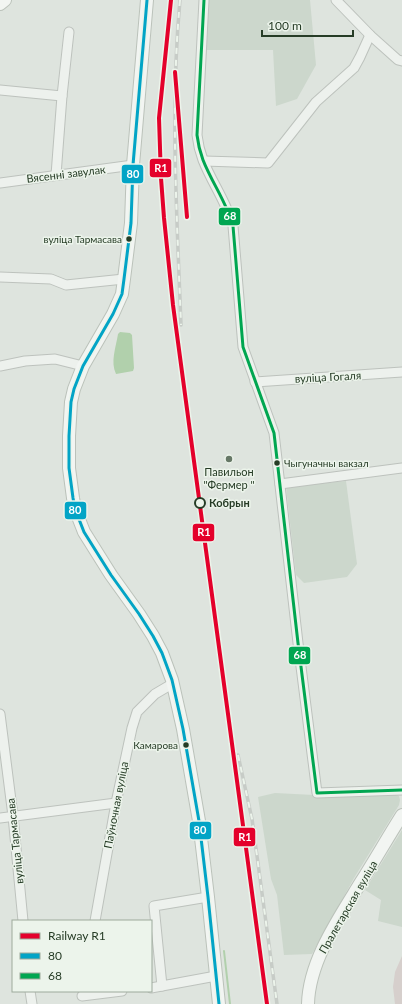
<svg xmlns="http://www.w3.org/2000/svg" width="402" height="1004" font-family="Lato,sans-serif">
<rect width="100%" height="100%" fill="#dee4de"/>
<!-- built -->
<g fill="#ccd7cc">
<polygon points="204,0 310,0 316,65 297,99 276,106 273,50 200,50"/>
<polygon points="346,481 357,564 347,577 304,583 296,575 286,487"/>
<polygon points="275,793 314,795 314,798 395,794 399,796 400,800 399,805 354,878 312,954 284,955 277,895 271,879 258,797"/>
<polygon points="402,830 402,927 378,921 381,900 365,890"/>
</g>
<!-- green -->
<polygon fill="#d6cfcc" points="402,956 402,1004 395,1004 393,987 395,972"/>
<!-- water -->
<path fill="#b1d0ac" d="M120,332L130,333L132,335L134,368L133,371L116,374C110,362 116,347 118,334Z"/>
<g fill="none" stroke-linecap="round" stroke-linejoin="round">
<!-- stream -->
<polyline stroke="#b1d0ac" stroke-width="2" points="224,951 230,1004"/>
<!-- minor casing -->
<g stroke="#bdc2bd" stroke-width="11">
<g id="minor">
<path d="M204,0L197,135C198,144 200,152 203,160C212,183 227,203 233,226L243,347L274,433L298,643L317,793L402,790"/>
<polyline points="336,0 370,35 398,60 402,61"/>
<polyline points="0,90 62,96"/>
<polyline points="204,161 268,163 316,102 354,68 360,57 370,35"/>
<polyline points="56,175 62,96 69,32"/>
<polyline points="0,183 133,165"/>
<polyline points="0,277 51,279 66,285 124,279"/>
<polyline points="0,366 25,361 55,359 83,366"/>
<polyline points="255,382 402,372"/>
<polyline points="280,484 402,468"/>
<polyline points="0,714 13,816 23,921"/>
<polyline points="0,818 116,803"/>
<polyline points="95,921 116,803 132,728 137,712 155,694 172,684"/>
<polyline points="162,986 154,906 208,897"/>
<polyline points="151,988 216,976"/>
<polyline points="30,991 32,1004"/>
<polyline points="82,996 122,991"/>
</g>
</g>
<!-- major casing -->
<g stroke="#bbc2ba" stroke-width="14">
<g id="major">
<polyline points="147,0 133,165 131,223 124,279 122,294 113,314 83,366 74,389 71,402 69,436 69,468 73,498 75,509 84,532 111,575 139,614 153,636 162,653 172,680 183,729 199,821 208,897 219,1004"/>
<polyline points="0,4 5,0"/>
<path d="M308,1004C309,961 339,918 361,882C375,860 388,837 402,815"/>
</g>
</g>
<!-- minor -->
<use href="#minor" stroke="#edf1ed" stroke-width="9"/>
<!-- major -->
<use href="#major" stroke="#f2f5f2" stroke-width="12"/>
<!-- rail casing -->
<g stroke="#c7ccc7" stroke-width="3.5">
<g id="rail">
<path d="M180,0C170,108 177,217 181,325"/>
<polyline points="180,119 187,217"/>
<polyline points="238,755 252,819 277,1004"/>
</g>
</g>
<!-- rail -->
<use href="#rail" stroke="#ecf4eb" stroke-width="2" stroke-dasharray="6" stroke-linecap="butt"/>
<!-- bus-1 casing -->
<g stroke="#ecf4eb" stroke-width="6">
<polyline id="bus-1" points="147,0 133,165 131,223 124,279 122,294 113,314 83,366 74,389 71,402 69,436 69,468 73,498 75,509 84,532 111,575 139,614 153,636 162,653 172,680 183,729 199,821 208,897 219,1004"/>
</g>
<!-- bus-2 casing -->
<g stroke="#ecf4eb" stroke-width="6">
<path id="bus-2" d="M204,0L197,135C198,144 200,152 203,160C212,183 227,203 233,226L243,347L274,433L298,643L317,793L402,790"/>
</g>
<!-- bus-1 -->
<use href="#bus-1" stroke="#02a4c6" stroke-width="3"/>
<!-- bus-2 -->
<use href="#bus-2" stroke="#00a651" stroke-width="3"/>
<!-- rail-1 casing -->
<g stroke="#ecf4eb" stroke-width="7">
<g id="rail-1">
<polyline points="171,0 159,118 161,178 164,218 173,305 267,1004"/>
<polyline points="175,72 187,217"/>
</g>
</g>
<!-- rail-1 -->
<use href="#rail-1" stroke="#e4002b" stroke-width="4"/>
</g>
<!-- markers -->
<g fill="#263c26" stroke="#ecf4eb" stroke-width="1.5">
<circle cx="129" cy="239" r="3.5"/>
<circle cx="277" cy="463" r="3.5"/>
<circle cx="186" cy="745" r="3.5"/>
</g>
<circle fill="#676" stroke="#ecf4eb" stroke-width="1.5" cx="229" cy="459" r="4"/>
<circle fill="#ecf4eb" stroke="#263c26" stroke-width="2" cx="200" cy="503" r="5"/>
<g text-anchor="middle" stroke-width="3" stroke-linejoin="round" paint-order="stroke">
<!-- bus labels -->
<g font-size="10" fill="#263c26" stroke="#ecf4eb" text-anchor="end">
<text x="122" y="243">вуліца Тармасава</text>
<text x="284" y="467" text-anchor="start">Чыгуначны вакзал</text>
<text x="178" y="749">Камарова</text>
</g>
<!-- street labels -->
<g font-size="11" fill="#263c26" stroke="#ecf4eb">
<text transform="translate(66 174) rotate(-7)" y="4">Вясенні завулак</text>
<text transform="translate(328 377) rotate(-3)" y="4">вуліца Гогаля</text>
<text transform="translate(116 805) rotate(-79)" y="4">Паўночная вуліца</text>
<text transform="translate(15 841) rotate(-96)" y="4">вуліца Тармасава</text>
<text transform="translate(348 907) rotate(-60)" y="4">Пралетарская вуліца</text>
</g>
<!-- poi labels -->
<g font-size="11" fill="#263c26" stroke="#ecf4eb">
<text x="229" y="476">Павильон<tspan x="229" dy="13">"Фермер "</tspan></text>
</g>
<!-- stop labels -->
<g font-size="11" font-weight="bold" fill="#263c26" stroke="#ecf4eb" text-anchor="start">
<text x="209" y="507">Кобрын</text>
</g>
</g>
<g stroke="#ecf4eb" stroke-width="1.5">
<rect x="149" y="158" width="23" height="20" rx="4" fill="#e4002b"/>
<rect x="121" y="164" width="23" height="20" rx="4" fill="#02a4c6"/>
<rect x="218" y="207" width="23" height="19" rx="4" fill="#00a651"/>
<rect x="64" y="501" width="23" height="19" rx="4" fill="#02a4c6"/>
<rect x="192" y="523" width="23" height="19" rx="4" fill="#e4002b"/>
<rect x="288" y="646" width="23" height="19" rx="4" fill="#00a651"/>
<rect x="189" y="821" width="23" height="19" rx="4" fill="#02a4c6"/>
<rect x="233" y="827" width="23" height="20" rx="4" fill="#e4002b"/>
</g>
<g font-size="11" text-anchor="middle" font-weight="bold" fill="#fff">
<text x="161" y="172">R1</text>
<text x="133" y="178">80</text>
<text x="230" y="220">68</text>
<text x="75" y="514">80</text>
<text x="204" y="536">R1</text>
<text x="300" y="659">68</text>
<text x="200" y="834">80</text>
<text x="245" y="841">R1</text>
</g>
<!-- legend -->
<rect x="12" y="920" width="140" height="72" fill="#ecf4eb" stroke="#9daa9c"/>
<rect x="20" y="933" width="20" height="6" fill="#e4002b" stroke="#9daa9c"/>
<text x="48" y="940" font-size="12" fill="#263c26">Railway R1</text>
<rect x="20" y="953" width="20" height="6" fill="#02a4c6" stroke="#9daa9c"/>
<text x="48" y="960" font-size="12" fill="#263c26">80</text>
<rect x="20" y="973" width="20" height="6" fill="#00a651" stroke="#9daa9c"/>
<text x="48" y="980" font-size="12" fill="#263c26">68</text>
<!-- scale -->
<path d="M262 30v6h91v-6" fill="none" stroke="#263c26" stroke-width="2"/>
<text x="268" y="30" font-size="12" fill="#263c26" stroke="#ecf4eb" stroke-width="3" paint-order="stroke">100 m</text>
</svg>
